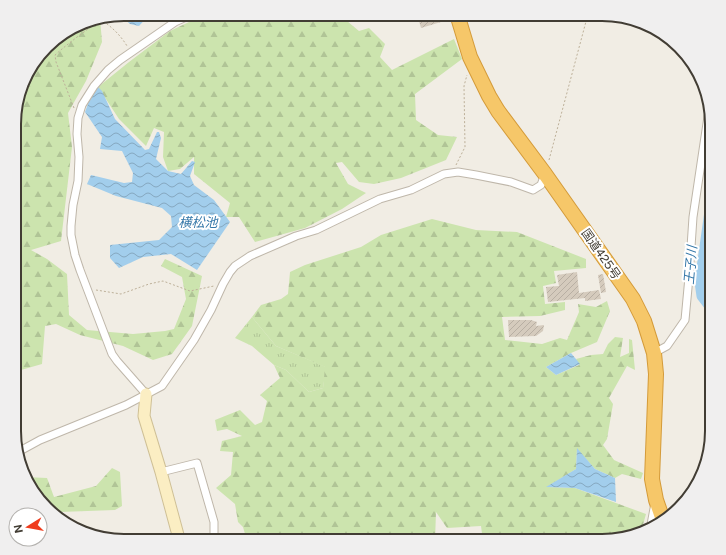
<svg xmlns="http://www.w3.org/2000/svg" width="726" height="555" font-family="'Public Sans','Noto Sans JP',sans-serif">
<defs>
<pattern id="grass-tufts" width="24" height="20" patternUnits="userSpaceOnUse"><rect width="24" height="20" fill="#cce4ae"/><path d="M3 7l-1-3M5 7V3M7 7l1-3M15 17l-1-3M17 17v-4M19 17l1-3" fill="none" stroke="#b0c496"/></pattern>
<pattern id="forest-firs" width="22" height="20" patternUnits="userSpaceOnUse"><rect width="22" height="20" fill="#cce4ae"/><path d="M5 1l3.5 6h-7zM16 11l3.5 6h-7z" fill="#b0c496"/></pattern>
<pattern id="water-waves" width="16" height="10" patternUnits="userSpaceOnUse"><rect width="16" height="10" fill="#a2ceec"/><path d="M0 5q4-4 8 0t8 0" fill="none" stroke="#86a8c0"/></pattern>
<pattern id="building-hatch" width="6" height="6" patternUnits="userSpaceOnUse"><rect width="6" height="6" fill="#d5cbbd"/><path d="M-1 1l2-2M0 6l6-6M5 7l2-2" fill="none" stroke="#b8afa3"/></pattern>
</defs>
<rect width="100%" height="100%" fill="#f1ede4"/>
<!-- grass -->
<polygon fill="url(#grass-tufts)" points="252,317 276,346 326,367 323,388 309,392 286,370 274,365 252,346 235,338"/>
<!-- forest -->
<g fill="url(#forest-firs)">
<polygon points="206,14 349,14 347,21 359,31 369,28 385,44 380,57 392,70 454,39 462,59 415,94 416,120 438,135 457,137 446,160 401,178 374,184 359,182 342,162 336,163 348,184 366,193 342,209 305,228 255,242 239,217 226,217 230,203 194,174 194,157 180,169 168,171 163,157 164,132 154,128 146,146 119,119 98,87 129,62 170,31"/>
<polygon points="100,18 102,42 86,81 68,113 72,147 61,241 31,250 47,259 67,274 69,315 87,330 133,334 165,331 174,329 186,299 182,277 161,266 165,259 202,276 192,326 172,354 153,360 123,346 80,335 56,324 45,326 42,364 14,372 15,109 29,69 52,41 88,20"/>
<polygon points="432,219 476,230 517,232 586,259 586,268 554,271 556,283 543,286 545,304 565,302 565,310 540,316 502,317 505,340 542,344 560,338 567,340 579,312 578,304 596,307 607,301 610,311 597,342 571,353 546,367 556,375 579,365 576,359 591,355 603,354 608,344 615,337 623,338 620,357 629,353 629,339 632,340 635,370 627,366 609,398 613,404 607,439 603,445 614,460 643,473 641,479 622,474 615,478 595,469 577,449 576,469 547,487 575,488 646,514 641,532 603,541 483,541 481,526 447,528 436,512 435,541 247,541 243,527 238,522 235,504 216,488 231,475 233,452 220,451 222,441 242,436 227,429 217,431 215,420 240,410 255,425 262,422 267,401 260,395 280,378 274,365 286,370 309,392 323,388 325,367 276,346 252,317 261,305 281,299 288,294 290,272 305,265 361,247 381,235"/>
<polygon points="112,468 120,472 122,506 115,510 60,512 62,520 52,514 25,480 25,477 47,478 54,497 96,486"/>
</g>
<!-- water -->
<g fill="url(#water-waves)">
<polygon points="124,14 150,14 139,26 130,24 120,15"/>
<polygon points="98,87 102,91 115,119 145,150 149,149 157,132 159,132 161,138 156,159 168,171 181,174 192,161 195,162 190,176 194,185 214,200 230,222 197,270 171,254 143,257 119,268 110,258 110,245 159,240 172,227 171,216 162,208 116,196 87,184 91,175 124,183 132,182 133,173 122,151 100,149 102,137 85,112 89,101"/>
<polygon points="571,353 580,364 556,375 546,367"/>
<polygon points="577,448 595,469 615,478 616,502 575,488 546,487 576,469"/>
</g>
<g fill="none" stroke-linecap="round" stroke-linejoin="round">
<!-- river -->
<polyline stroke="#a2ceec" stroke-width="11" points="712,309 702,296 700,282 712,197"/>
</g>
<!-- building -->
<g fill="url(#building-hatch)">
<polygon points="417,14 439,14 441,22 421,28"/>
<polygon points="577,272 579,293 599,290 601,299 585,301 585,298 548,302 546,287 559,286 557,275"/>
<polygon points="603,274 606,292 601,293 598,275"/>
<polygon points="508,320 531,320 537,322 536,326 544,325 543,331 536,336 509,337"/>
</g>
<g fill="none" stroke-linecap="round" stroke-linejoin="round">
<!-- street casing -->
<g stroke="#bfb7aa" stroke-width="9">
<g id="street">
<polyline points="654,353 667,346 685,320 689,277 693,217 709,110"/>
<polyline points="146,394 117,361 112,354 80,270 75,255 71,235 71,226 73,205 78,181 79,157 77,134 78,118 82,105 94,86 108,70 120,60 175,22 193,14"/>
<polyline points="18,452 40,440 126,405 162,386 194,340 211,310 223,284 230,272 235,266 250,256 296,236 316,230 380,199 411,190 444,174 458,172 476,175 511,182 533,190 541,185 545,174"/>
<polyline points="161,472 197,463 214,522 214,541"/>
<polyline points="650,530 655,503"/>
</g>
</g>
<!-- secondary casing -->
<g stroke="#cfc096" stroke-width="13">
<polyline id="secondary" points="146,394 144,416 161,472 178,535 179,541"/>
</g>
<!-- highway casing -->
<g stroke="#d49b3a" stroke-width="16">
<polyline id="highway" points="457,14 470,57 489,96 498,111 545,174 633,299 644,321 654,353 656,374 652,479 656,500 663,520"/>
</g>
<!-- path -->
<g stroke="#bdb099" stroke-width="1" stroke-dasharray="2 2" stroke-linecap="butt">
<path d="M74,108L56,62L55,55C64,47 72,41 81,34C89,29 94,23 103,21C113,28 121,36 127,46"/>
<polyline points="549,160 588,14"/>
<polyline points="456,165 465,147 464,86 467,75"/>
<polyline points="96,290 121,294 149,284 163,281 190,291 214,286"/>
</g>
<!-- street -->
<use href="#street" stroke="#fff" stroke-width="7"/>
<!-- secondary -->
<use href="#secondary" stroke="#fbeec3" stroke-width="11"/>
<!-- highway -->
<use href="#highway" stroke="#f6c769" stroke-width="14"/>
</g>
<g text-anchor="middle" stroke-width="4" stroke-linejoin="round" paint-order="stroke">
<!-- street labels -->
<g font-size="12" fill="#423d34" stroke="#fff">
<text transform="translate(601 254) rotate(55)" y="4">国道425号</text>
</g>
<!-- water labels -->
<g font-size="13" font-style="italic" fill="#3477a8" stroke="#fff">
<text x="198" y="227">横松池</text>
<text transform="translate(690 265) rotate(-85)" y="5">王子川</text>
</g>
</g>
<!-- crop -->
<path d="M0 0H726V555H0ZM124 21H602A103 103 0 0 1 705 124V431A103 103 0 0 1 602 534H124A103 103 0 0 1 21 431V124A103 103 0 0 1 124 21Z" fill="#f0efef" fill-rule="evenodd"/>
<path fill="none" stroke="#423d34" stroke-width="2" d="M124 21H602A103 103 0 0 1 705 124V431A103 103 0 0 1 602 534H124A103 103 0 0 1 21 431V124A103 103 0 0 1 124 21Z"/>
<!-- north arrow -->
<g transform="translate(28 527) rotate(259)"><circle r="19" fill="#ffffff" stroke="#b3b1ae"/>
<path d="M0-3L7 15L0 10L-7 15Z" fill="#ef3c1d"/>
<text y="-6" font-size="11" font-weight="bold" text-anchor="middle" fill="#423d34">N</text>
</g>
</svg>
